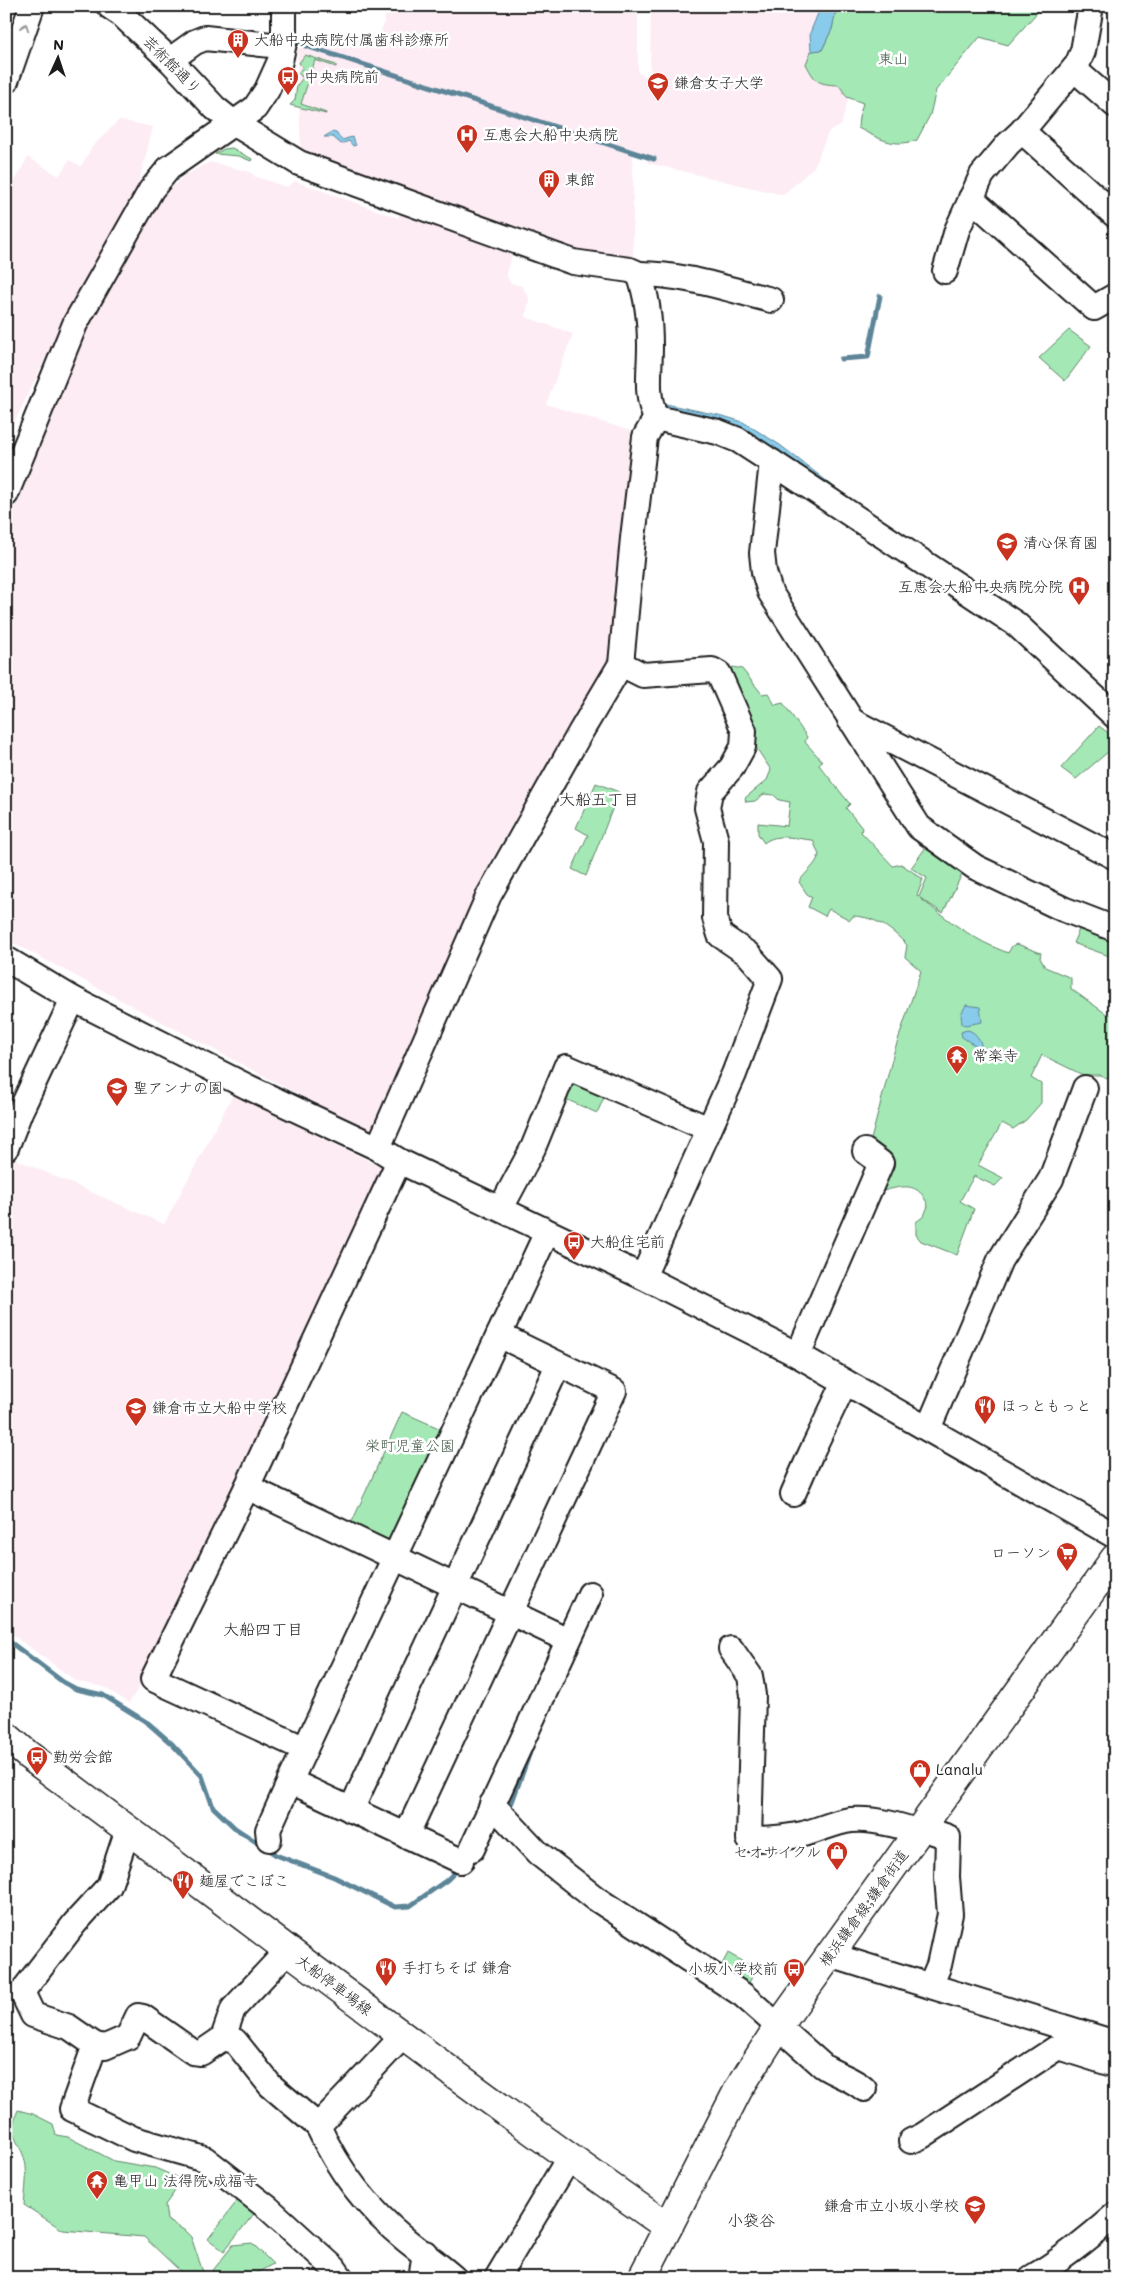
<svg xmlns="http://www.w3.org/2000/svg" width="1121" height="2284" font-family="Mali,'Klee One',sans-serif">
<rect width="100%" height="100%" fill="#fff"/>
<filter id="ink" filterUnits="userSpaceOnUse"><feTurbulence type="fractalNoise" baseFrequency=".02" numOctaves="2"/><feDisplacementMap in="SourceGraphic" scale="10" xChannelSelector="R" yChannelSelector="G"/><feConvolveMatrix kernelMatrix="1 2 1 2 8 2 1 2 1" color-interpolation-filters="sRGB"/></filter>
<g filter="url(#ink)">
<!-- built -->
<g fill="#fdecf4">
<polygon points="388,6 638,6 638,73 650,78 651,6 872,6 841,126 829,131 814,167 783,195 648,163 648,159 633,155 633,263 567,253 301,153 297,46 310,39 380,36"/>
<polygon points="119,120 153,127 139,182 64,320 6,439 6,197 28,157 59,176 69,160 81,166 92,147"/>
<polygon points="210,162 251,172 254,176 287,187 295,181 398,218 402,210 514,249 506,273 510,283 522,286 529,298 526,317 573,334 546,404 631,431 615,646 491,861 371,1133 6,939 6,519 76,343 157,202 185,175"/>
<polygon points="233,1095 390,1171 143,1681 129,1703 104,1687 76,1681 6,1630 6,1174 13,1158 164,1224"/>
</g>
<!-- green -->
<g fill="#a4e9b5" stroke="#608268">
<path d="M837,6H1043L1008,45L980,37L936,90L930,115L917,140C893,148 880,139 858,128L859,117L863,103L847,97L839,85C818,84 816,83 806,64L811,51L822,50L832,29Z"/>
<polygon points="305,55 336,65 336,67 315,60 301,104 326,113 326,114 290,105 295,100 297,85 303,78 298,73 303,67 299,63"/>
<polygon points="232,148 252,159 251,161 239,156 215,154 224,149"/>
<polygon points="1069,330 1091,346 1065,381 1039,358"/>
<path d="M733,667L742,669L762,694L768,693L775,705L783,703L807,737L805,742L822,761L819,765L850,804L846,808L862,828L861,832L893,866L901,864L923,879L917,896L919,897L927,878L911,868L926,847L942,859L964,870L943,913L920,898C949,921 973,940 1008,953L1012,946L1017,944L1041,953L1040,958L1045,967L1071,978V989L1108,1015L1115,1013V1090L1111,1089L1114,1081L1100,1075H1083L1042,1055L1031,1078L1041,1084V1103L1026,1120L1013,1129L1002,1123L978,1165L1003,1178L995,1186L974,1176L960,1201L974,1209L957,1255L921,1241L916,1235V1222L924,1216L928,1206C919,1180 901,1186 880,1192L868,1151L894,1052L921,971L905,957L907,945C891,929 877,917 853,916L850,920L829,909L825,916L808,907L812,897L807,894L799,882C806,871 815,867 819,855L813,840C796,839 777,832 764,843L758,834V823L787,826L790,802L779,800L774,795L764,794L755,801L746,802L745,798L767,780L771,770L749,737L725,672Z"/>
<polygon points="1099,726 1115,738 1115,746 1076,779 1061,768"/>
<polygon points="596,783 619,792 586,876 572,869 588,835 576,828"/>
<polygon points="1081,925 1115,937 1115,958 1073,943"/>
<polygon points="570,1077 607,1091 597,1113 561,1097"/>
<polygon points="402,1412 441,1429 389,1541 383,1544 351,1524"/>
<polygon points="728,1953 756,1969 745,1991 718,1972"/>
<path d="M18,2110L33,2114L53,2124L56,2135L68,2137L114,2161L155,2168L183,2180L165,2205L167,2220L184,2230L191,2237L205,2278H184L181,2272L144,2237L63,2230L24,2205C25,2193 28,2171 25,2161C19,2138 6,2137 18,2110Z"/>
<polygon points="241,2196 257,2210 224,2251 208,2239"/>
<polygon points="252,2243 273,2264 255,2274 254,2278 207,2278 233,2245"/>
</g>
<!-- water -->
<g fill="#89cbea" stroke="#5d8598">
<polygon points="821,6 837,6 832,29 822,50 811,51 810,33"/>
<polygon points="332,132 336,133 342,140 352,137 356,145 353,146 349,141 341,144 333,137 324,137"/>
<polygon points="666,404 723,416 743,422 780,445 877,520 1012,607 1055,642 1115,698 1115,705 777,450 739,427 670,412 665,407"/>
<polygon points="966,1005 980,1007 982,1022 966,1025 962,1024 961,1014"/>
<path d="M967,1030C976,1031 982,1042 982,1050L962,1037L961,1032Z"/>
</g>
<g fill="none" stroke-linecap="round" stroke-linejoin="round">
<!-- stream -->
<g stroke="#5d8598" stroke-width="5">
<polyline points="294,42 654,159"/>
<polyline points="841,359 868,357 880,296"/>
<polyline points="6,1166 11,1155"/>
<polyline points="6,1639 63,1682 76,1689 103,1695 148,1723 172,1744 202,1776 213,1807 235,1828 276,1855 334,1877 395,1907 410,1906 447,1880 460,1867"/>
<polyline points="506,1810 512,1802 533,1744"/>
</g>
<!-- minor casing -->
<g stroke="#1c1c1c" stroke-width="28">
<g id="minor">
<path d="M109,6L121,14L170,60L215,108L235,124L299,163L573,262L630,270L639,274C648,298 650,321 650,346C650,372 645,395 656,418L718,432L738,440L772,462L1016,624L1115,716"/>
<polyline points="170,60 195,42 205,38 271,45 284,43"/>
<polyline points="1074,69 1115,105"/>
<polyline points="6,81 32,6"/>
<polyline points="1022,131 1115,215"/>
<polyline points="971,198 1094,308 1115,296"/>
<polyline points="945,271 957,230 982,175 1008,144 1022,131 1077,65 1083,51 1091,6"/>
<path d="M639,274C684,274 728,289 771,300"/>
<polyline points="772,462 762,553 764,572 770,592 919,827 975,867 1063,909 1115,929"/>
<polyline points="6,494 75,324 151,190 169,168 255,108 267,90 280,61 284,43 284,6"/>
<polyline points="621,664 643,675 712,670 719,674 744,731 743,747 732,767 710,792 707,808 716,841 715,918 720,935 748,954 770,979 734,1074 643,1277"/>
<polyline points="850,720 1115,857"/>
<polyline points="6,959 73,999 248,1087 378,1148 399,1161 643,1277 798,1355 1115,1536"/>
<polyline points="6,1148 20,1112 73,999"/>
<polyline points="378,1148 489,895 580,733 621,664 633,538 645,437 656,418"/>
<polyline points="501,1208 533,1148 566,1067 709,1129"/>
<polyline points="798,1355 881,1163 865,1151"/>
<polyline points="928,1429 1000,1260 1051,1179 1085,1088"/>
<polyline points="247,1487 568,1640"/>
<polyline points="793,1494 811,1453 845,1382"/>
<path d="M731,1649L750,1676L753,1695L749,1839C767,1839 785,1838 803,1834C819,1830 835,1822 851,1820C874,1818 898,1825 919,1832"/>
<polyline points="305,1749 153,1679 247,1487 399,1161"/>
<polyline points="290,1781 461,1861"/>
<path d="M492,1804L538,1853L595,1898L743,1995L823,2066C836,2075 852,2078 864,2089"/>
<polyline points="351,1810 558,1365"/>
<polyline points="922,1828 948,1837 947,1877 950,1914 939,1965 930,1986"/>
<polyline points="128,1829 109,1886 75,1923 22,1992 33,2015 69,2027 95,2045 72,2109 134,2139 205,2159 268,2208 334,2268 341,2278"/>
<polyline points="406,1836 614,1391 499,1335"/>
<polyline points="269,1839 268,1830 290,1781 547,1232"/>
<polyline points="472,1849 590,1594"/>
<polyline points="830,1955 1115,2043"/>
<path d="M403,2036L318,2126C338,2170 368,2209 406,2240C422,2253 438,2264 454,2278"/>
<polyline points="223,2038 235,2041 270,2085 318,2126"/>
<polyline points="95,2045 105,2047 128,2037 138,2016 143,2017 193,2052 201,2053 223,2038 233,2009 288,1950"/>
<polyline points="911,2141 922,2136 1058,2047 1115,2065"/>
<polyline points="421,2278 425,2253"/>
<polyline points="497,2278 569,2158"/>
<path d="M1031,2278C1062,2260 1088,2239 1115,2215"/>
</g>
</g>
<!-- major casing -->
<g stroke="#1c1c1c" stroke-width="31">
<g id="major">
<path d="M6,1736L28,1755C241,1913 450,2076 668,2227"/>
<polyline points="642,2278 738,2090 778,2027 1115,1558"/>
</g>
</g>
<!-- minor -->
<use href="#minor" stroke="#fff" stroke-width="24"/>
<!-- major -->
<use href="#major" stroke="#fff" stroke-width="28"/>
</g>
<!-- one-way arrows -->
<defs><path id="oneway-chevron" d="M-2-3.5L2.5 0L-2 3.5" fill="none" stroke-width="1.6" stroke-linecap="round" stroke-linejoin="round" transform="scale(1.25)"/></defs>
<use stroke="#999" href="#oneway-chevron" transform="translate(25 27) rotate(-71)"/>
</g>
<!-- icons -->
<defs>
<g id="building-pin" transform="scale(1.125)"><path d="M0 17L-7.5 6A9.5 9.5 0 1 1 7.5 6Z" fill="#c8321e" stroke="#fff"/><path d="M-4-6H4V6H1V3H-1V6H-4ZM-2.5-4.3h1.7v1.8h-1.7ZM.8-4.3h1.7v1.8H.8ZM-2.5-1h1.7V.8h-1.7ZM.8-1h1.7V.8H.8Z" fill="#fff"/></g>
<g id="bus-pin" transform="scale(1.125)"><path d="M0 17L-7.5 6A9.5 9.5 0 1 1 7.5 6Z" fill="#c8321e" stroke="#fff"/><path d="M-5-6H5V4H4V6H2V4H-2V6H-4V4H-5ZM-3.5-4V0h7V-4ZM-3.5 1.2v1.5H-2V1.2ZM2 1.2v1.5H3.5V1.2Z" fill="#fff"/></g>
<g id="university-pin" transform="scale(1.125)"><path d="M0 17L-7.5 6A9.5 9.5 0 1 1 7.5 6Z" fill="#c8321e" stroke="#fff"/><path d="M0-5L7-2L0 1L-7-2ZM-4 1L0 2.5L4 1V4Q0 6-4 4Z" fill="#fff"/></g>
<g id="hospital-pin" transform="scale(1.125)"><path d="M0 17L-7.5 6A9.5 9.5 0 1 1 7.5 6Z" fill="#c8321e" stroke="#fff"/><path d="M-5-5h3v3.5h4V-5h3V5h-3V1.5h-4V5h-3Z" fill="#fff"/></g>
<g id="school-pin" transform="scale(1.125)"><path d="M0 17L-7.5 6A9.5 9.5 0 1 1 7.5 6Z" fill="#c8321e" stroke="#fff"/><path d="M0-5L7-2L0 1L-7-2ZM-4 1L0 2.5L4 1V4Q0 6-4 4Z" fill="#fff"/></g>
<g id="temple-pin" transform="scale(1.125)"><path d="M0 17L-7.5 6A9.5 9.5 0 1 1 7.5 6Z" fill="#c8321e" stroke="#fff"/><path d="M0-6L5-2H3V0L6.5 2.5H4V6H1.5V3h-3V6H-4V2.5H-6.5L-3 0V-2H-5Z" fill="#fff"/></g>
<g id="restaurant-pin" transform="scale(1.125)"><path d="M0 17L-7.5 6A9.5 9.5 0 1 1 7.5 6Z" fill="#c8321e" stroke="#fff"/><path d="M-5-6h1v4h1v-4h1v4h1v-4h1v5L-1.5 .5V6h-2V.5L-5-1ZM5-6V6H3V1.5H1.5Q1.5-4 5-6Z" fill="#fff"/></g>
<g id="supermarket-pin" transform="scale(1.125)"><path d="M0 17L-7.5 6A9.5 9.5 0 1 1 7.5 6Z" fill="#c8321e" stroke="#fff"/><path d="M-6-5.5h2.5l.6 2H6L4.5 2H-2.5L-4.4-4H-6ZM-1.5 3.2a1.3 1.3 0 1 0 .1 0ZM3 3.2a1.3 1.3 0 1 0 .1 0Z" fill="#fff"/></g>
<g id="shop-pin" transform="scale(1.125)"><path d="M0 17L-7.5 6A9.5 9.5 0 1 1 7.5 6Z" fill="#c8321e" stroke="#fff"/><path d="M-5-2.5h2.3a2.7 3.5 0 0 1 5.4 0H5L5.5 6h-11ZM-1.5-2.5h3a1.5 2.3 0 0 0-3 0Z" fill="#fff"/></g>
</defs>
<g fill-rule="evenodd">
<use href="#building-pin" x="238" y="40"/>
<use href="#bus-pin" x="288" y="77"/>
<use href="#university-pin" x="658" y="83"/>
<use href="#hospital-pin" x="467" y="135"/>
<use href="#building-pin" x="549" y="180"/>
<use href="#school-pin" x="1007" y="543"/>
<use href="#hospital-pin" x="1079" y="587"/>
<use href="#temple-pin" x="957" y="1056"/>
<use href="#school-pin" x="117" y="1088"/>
<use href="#bus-pin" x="574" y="1242"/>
<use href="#restaurant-pin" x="985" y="1406"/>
<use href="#school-pin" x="136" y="1408"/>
<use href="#supermarket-pin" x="1067" y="1553"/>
<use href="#bus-pin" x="37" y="1757"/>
<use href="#shop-pin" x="920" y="1770"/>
<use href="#shop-pin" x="837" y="1852"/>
<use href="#restaurant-pin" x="183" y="1881"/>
<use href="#restaurant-pin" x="386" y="1968"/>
<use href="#bus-pin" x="794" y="1969"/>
<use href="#temple-pin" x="97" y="2181"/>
<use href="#school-pin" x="975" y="2206"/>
</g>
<g text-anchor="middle" stroke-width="5" stroke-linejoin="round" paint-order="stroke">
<!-- poi labels -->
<g font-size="15" fill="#1c1c1c" stroke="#fff" text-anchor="start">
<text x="254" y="45">大船中央病院付属歯科診療所</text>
<text x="304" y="82">中央病院前</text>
<text x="674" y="88">鎌倉女子大学</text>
<text x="483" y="140">互恵会大船中央病院</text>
<text x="565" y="185">東館</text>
<text x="1023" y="548">清心保育園</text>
<text x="1063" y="592" text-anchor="end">互恵会大船中央病院分院</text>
<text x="973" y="1061">常楽寺</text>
<text x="133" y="1093">聖アンナの園</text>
<text x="590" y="1247">大船住宅前</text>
<text x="1001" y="1411">ほっともっと</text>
<text x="152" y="1413">鎌倉市立大船中学校</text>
<text x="1051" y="1558" text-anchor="end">ローソン</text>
<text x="53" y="1762">勤労会館</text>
<text x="936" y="1775">Lanalu</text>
<text x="821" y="1857" text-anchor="end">セオサイクル</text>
<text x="199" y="1886">麺屋でこぼこ</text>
<text x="402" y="1973">手打ちそば 鎌倉</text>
<text x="778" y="1974" text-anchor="end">小坂小学校前</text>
<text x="113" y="2186">亀甲山 法得院 成福寺</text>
<text x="959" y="2211" text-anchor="end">鎌倉市立小坂小学校</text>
</g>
<!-- park labels -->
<g font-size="15" fill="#455a4a" stroke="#fff">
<text x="893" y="64">東山</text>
<text x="410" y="1451">栄町児童公園</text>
</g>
<!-- street labels -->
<g font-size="15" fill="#1c1c1c" stroke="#fff">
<text transform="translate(172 65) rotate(45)" y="5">芸術館通り</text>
<text transform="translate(864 1908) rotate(-54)" y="5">横浜鎌倉線;鎌倉街道</text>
<text transform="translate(334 1985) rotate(37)" y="5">大船停車場線</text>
</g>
<!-- neighbourhood labels -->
<g font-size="16" fill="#1c1c1c" stroke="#fff">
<text x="599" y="805">大船五丁目</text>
<text x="263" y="1635">大船四丁目</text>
<text x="751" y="2226">小袋谷</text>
</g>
</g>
<!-- margin -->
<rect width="1121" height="2284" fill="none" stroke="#fff" stroke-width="25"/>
<rect x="12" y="12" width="1096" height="2259" fill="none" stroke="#1c1c1c" stroke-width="2" filter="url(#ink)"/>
<!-- north arrow -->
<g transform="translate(58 58) rotate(3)" stroke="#ffffff" stroke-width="4" paint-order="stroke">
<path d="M0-4L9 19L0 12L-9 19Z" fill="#1c1c1c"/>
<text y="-8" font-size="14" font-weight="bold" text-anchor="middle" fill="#1c1c1c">N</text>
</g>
</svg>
